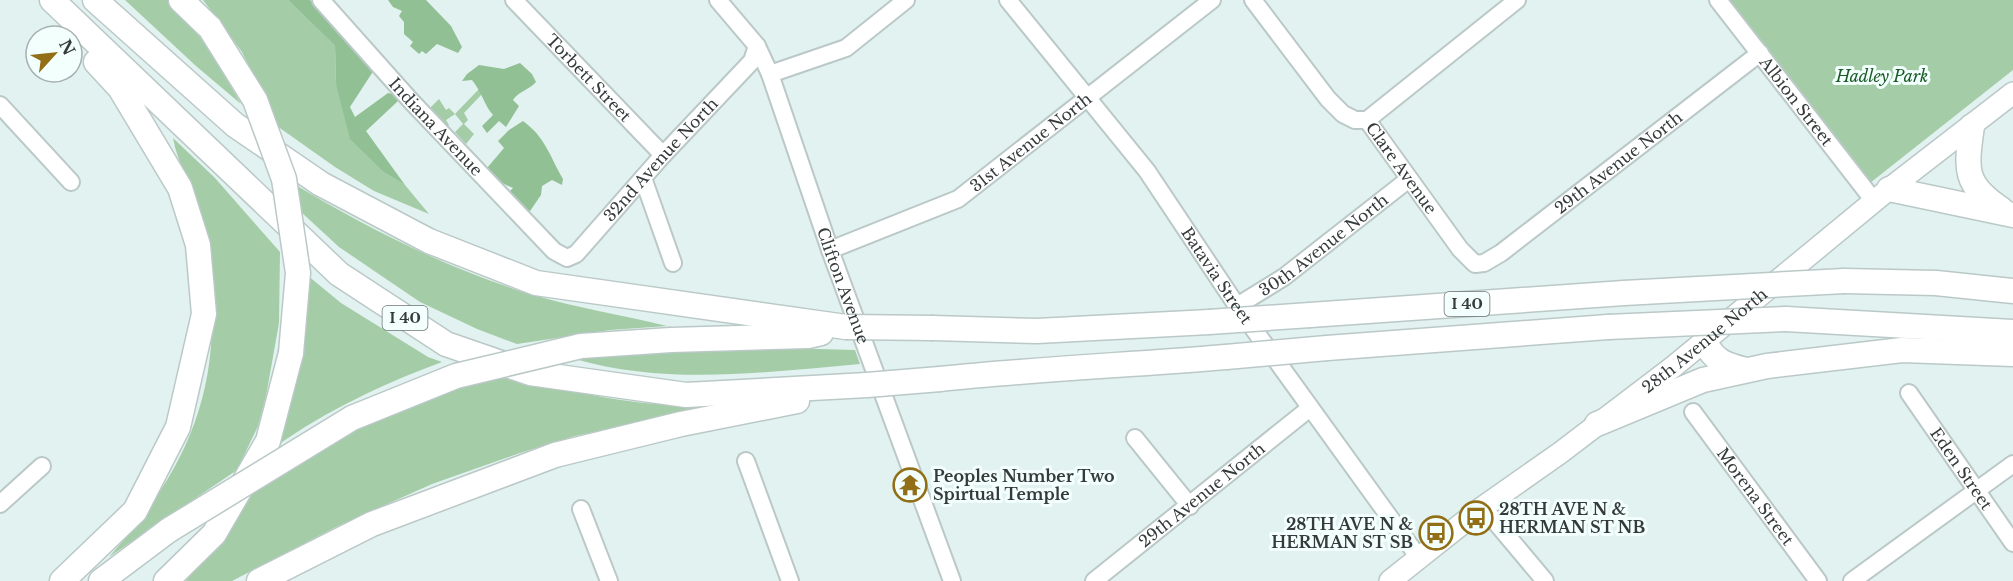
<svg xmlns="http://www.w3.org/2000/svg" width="2013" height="581" font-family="'Libre Baskerville',serif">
<rect width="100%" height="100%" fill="#e2f2f0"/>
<!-- green -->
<g fill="#a4cca7">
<polygon points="125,0 169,0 209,48 241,104 196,66"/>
<polygon points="203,0 288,0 335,46 336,84 385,173 405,185 429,214 374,191 335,167 277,126 242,52"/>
<polygon points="1729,0 2013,0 2013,70 1870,183"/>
<polygon points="479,89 483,93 464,113 468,120 464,124 474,134 466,144 455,132 463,124 455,114 446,120 449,125 447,127 430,108 439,99 446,110 449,108 455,114"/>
<path d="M173,138L215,178L280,252L279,323L266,396L258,426L237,470L109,557C171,487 212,418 212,320C211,304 208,287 206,271C203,251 203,230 198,212C193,187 177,163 173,138Z"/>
<path d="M294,184C369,229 448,269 533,295C577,308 622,315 667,326L610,330L517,344L477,329L420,302L339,247L300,211Z"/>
<path d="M307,275L341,303L428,357L442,362C383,384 327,410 275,447Z"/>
<path d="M782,348L855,350L860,364C767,372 667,386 575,359L686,350Z"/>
<path d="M497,373C564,389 629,407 698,405V410L575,436L520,453L432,484L336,527L232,581H186L250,492L371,420Z"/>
</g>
<!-- forest -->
<g fill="#92c095">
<polygon points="288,0 310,0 374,70 350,107 355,117 388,93 397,95 398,101 366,131 405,185 385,173 350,139 336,84 335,46"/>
<polygon points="388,0 426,0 451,26 462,47 458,53 437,44 426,54 422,51 419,54 410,46 413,42 404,34 404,22 399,16 402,11 393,7"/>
<path d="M520,63L532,74L536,82C529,90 519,91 513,100L519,106L506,127L499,121L487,133L482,126L493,115C483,103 483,94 472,80L462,81L467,74L479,65L504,69Z"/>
<path d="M523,121C546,138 549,155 563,179L562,185L552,180L542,186L541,195L528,214L509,192L513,188L502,183L487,168L504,148L498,141L509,130Z"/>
</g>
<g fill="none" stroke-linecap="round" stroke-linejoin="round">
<!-- minor casing -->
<g stroke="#bac9c7" stroke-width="20">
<g id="minor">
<path id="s1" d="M321,0L411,101L554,251L567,258L576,254L663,155L752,61L757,46"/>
<path id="s2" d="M514,0L663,155"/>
<path id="s3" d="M718,0L757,46L770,74L830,250L952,581"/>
<path id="s4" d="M1008,0L1147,171L1237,306L1419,558"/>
<path id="s5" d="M1253,0L1328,99L1343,114L1355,120H1367L1460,249L1475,264L1484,263L1501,253L1760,53"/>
<path id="s6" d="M1718,0L1874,201"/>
<polyline points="770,74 846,48 906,0"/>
<polyline points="0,105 71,182"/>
<polyline points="1367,120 1517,0"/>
<polyline points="643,178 673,263"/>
<path id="s7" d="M830,250L958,199L1212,0"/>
<path id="s8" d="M1237,306L1284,277L1409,179"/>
<path id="s9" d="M1909,393L2013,543"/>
<path id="s10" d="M1693,412L1818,581"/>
<polyline points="1135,438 1190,506"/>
<polyline points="746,461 790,581"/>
<polyline points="0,504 42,466"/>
<polyline points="1483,507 1545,581"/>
<polyline points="581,509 609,581"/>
<path id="s11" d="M1094,581L1310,408"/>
<polyline points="1852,581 2013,464"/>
</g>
</g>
<!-- major casing -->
<g stroke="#bac9c7" stroke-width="24">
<g id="major">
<path id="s12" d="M1390,581L1483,507L1560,453L1673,367L1889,189L2013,93"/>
</g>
</g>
<!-- highway casing -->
<g stroke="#bac9c7" stroke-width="27">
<g id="highway">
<polyline points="52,0 339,274 446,344 530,373 686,395 867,385"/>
<polyline points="95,0 235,125 321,184 429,241 536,283 846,327"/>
<polyline points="181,0 210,28"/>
<path d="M1972,126C1966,169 1963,184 2001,209"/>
<polyline points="1889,189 2013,215"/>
<polyline points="1844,281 1936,283 2013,291"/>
<polyline points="1310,315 1624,293"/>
<polyline points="1786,319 2013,332"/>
<polyline points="933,328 1037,331 1209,322"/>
<polyline points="671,340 808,336 821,333"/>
<path d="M1705,341C1713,361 1726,365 1746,370"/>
<polyline points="1327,348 1608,327"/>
<path d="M940,379C1035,369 1131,365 1226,357"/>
<polyline points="1597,424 1703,380 1767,366 1902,350 2013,354"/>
<polyline points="62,581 135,511 178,427 204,314 198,245 180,188 120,88 96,62"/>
<polyline points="101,581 169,530"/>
<polyline points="166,581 214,534 268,441 291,353"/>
<polyline points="259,581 372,524 555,455 681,424 797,401"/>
</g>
</g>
<!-- minor -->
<use href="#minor" stroke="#fff" stroke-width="16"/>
<!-- major -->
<use href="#major" stroke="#fff" stroke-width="21"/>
<!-- highway -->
<use href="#highway" stroke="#fff" stroke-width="24"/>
<!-- highway-bridge casing -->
<g stroke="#bac9c7" stroke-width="27" stroke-linecap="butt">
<g id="highway-bridge">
<polyline points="210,28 255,100 284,179 298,273 291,353"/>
<polyline points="1624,293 1844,281"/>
<polyline points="1209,322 1310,315"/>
<polyline points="846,327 933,328"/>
<polyline points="1608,327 1786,319"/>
<polyline points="1226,357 1327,348"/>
<polyline points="867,385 940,379"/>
<polyline points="169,530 352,418 456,376 581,346 671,340"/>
</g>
</g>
<!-- highway-bridge -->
<use href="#highway-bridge" stroke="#fff" stroke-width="24"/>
</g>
<!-- icons -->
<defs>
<g id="temple-ring" transform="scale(1.725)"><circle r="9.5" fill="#f2fffd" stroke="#926f16" stroke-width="1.5"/><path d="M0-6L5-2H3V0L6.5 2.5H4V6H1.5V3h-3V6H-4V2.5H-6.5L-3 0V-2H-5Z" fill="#926f16"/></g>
<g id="bus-ring" transform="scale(1.725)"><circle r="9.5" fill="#f2fffd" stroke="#926f16" stroke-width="1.5"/><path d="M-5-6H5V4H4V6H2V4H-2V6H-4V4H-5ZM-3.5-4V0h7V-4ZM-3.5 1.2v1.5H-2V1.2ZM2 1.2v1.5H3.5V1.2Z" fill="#926f16"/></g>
</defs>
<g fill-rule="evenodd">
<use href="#temple-ring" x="910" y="485"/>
<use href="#bus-ring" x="1476" y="518"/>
<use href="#bus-ring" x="1436" y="533"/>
</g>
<g text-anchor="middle" stroke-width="6" stroke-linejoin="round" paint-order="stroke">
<!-- shield labels -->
<g fill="#f2fffd" stroke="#6e7675" stroke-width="1.5">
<rect x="1444.5" y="292" width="45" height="24" rx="4.5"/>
<rect x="382.5" y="306" width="45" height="24" rx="4.5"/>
</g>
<g font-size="15" font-weight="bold" fill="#353b3b">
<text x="1467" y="309">I 40</text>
<text x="405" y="323">I 40</text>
</g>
<!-- park labels -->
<g font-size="16" font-style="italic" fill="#185a24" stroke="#f2fffd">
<text x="1882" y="82">Hadley Park</text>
</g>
<!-- street labels -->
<g font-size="16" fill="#353b3b" stroke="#f2fffd">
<text dy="6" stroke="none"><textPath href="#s2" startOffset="108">Torbett Street</textPath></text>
<text dy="6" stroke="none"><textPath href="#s6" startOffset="128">Albion Street</textPath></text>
<text dy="6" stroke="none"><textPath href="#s1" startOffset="171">Indiana Avenue</textPath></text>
<text dy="6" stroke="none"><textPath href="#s7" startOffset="230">31st Avenue North</textPath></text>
<text dy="6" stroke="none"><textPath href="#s1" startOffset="494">32nd Avenue North</textPath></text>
<text dy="6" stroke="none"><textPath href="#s5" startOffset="528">29th Avenue North</textPath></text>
<text dy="6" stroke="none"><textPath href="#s5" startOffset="230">Clare Avenue</textPath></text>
<text dy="6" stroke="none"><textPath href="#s8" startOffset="106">30th Avenue North</textPath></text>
<text dy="6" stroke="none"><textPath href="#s4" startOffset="346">Batavia Street</textPath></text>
<text dy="6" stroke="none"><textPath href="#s3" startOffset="315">Clifton Avenue</textPath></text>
<text dy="6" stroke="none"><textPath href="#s12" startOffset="396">28th Avenue North</textPath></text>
<text dy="6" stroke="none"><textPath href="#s9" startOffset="92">Eden Street</textPath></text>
<text dy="6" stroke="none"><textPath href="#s11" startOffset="138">29th Avenue North</textPath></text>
<text dy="6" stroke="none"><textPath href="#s10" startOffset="105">Morena Street</textPath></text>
</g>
<!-- poi labels -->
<g font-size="16" font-weight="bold" fill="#353b3b" stroke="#f2fffd" text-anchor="start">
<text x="933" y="482">Peoples Number Two<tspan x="933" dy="18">Spirtual Temple</tspan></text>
<text x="1499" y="515">28TH AVE N &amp;<tspan x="1499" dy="18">HERMAN ST NB</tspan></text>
<text x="1413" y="530" text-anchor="end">28TH AVE N &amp;<tspan x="1413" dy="18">HERMAN ST SB</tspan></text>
</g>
</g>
<!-- north arrow -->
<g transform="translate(54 54) rotate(63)"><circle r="28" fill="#f2fffd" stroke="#a6b1af" stroke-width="1.5"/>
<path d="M0-4.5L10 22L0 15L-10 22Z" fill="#926f16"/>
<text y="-9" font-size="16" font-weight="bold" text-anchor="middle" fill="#353b3b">N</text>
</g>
</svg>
